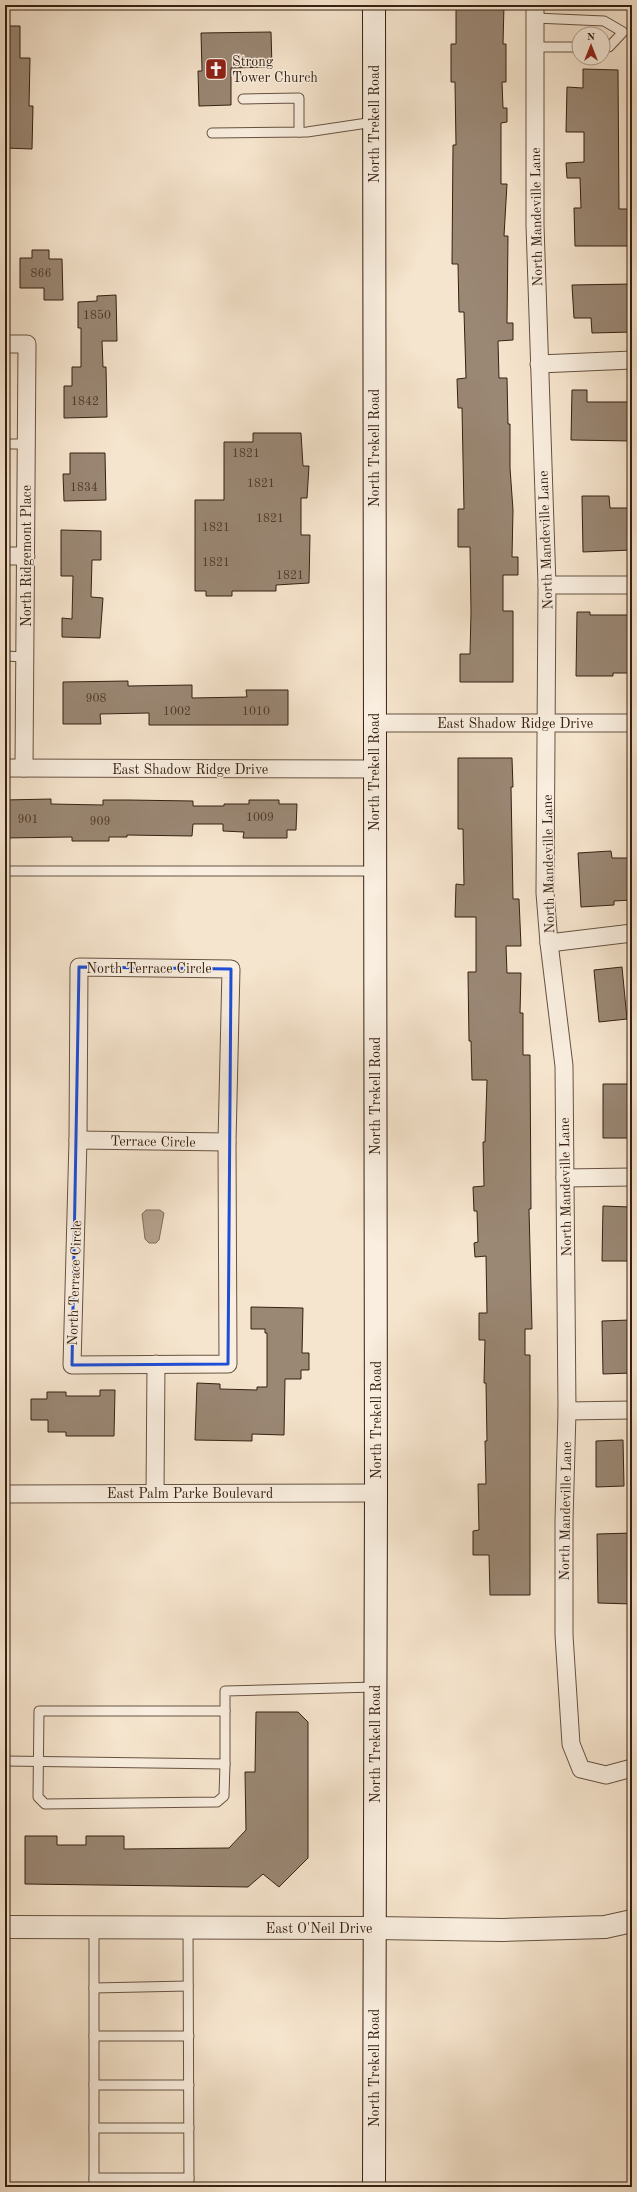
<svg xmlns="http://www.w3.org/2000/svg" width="637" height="2192" font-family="'Old Standard TT',serif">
<rect width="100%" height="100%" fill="#f6e5ce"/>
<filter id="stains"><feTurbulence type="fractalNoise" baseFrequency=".005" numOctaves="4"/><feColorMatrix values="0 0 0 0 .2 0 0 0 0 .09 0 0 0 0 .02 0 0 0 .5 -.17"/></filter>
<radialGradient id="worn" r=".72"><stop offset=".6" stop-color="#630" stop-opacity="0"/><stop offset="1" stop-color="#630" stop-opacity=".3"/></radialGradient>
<!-- water -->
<polygon fill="#b5a28e" stroke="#836e5c" points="146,1210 160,1210 164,1213 159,1240 156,1243 149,1243 145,1239 142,1214"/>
<!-- building -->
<g fill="#9a8774" stroke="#372112">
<polygon points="456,5 504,5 503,44 506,44 506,82 502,82 503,108 507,108 507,122 501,123 501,184 507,184 504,236 508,236 507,323 513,323 513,340 498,341 499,378 507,378 508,424 510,424 510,468 513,510 512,557 518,557 518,575 503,575 503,611 513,611 513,682 460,682 460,654 470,654 471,612 470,547 458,547 458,509 464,509 462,408 458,408 457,379 466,378 464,312 459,312 458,264 452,264 453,145 456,145 455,82 451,82 451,44 456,44"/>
<polygon points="5,26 20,26 20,58 30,58 29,106 33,106 32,149 5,148"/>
<polygon points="271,32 272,67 231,68 231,105 199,106 198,71 202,71 201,33"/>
<polygon points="583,69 618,70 619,209 630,209 629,246 575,246 574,208 581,208 580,178 567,178 566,163 584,162 584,132 566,132 567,87 583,88"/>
<polygon points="32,250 49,250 49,259 62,259 63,300 44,300 44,288 20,288 20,258 32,258"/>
<polygon points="632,284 632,332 592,333 591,318 574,318 572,285"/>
<polygon points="116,295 117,341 102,341 103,367 106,367 107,417 64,418 64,386 72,386 72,367 81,367 81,328 78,328 78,302 97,301 97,296"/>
<polygon points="572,390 587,390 587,402 632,402 632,441 571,440"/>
<polygon points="253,433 301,433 303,466 309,466 307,498 301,498 301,535 310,535 309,583 276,585 276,591 232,591 232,596 206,596 206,591 195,591 195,500 224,500 224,442 253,442"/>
<polygon points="70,453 105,453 106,500 64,501 63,474 70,474"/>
<polygon points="582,496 609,496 610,508 632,508 632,550 583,552"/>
<polygon points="61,530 101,531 101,560 92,560 91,597 103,598 100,638 62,637 62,618 72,619 73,576 61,576"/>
<polygon points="577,612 590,612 590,615 632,615 632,673 613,673 613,676 576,676"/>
<polygon points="128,681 128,686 192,685 192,698 247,697 246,690 288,690 288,725 149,725 149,713 100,714 101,724 63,724 63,682"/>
<polygon points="458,758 512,758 513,787 511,787 513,899 519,899 521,946 506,946 507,973 521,973 520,1013 523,1013 523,1055 530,1055 531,1209 529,1209 532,1329 525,1329 525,1355 530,1355 530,1595 490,1595 489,1555 473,1555 473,1531 479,1530 478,1484 486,1484 485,1441 487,1441 486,1383 484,1383 485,1340 479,1340 479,1313 487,1313 486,1256 475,1257 474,1243 478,1242 477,1211 474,1211 473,1187 484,1186 483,1142 485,1142 487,1080 472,1080 471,1041 469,1041 468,972 476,972 476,917 455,917 456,884 464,885 463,829 458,829"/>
<polygon points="51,799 51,804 103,805 103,800 128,800 193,801 193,806 224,806 224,804 249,804 249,800 279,800 279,804 297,804 296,830 287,830 287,838 243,838 244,832 223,831 223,824 193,824 192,836 127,835 127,837 109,837 109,841 72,841 72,837 5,838 5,800"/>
<polygon points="611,851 612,858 632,858 632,900 614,901 614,905 581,907 578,853"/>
<polygon points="622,967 627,1019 599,1022 594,970"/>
<polygon points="603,1084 631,1084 630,1138 603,1138"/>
<polygon points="603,1206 630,1207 630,1261 602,1261"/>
<polygon points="251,1307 303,1308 302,1353 309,1353 309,1370 301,1370 301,1379 285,1379 284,1435 252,1434 252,1441 195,1440 197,1383 220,1384 220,1389 257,1390 257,1387 267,1387 267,1333 265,1333 265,1329 251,1329"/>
<polygon points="630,1320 631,1373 603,1374 602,1321"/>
<polygon points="100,1390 115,1390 114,1436 66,1436 66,1432 48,1432 48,1420 31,1420 31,1399 47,1399 47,1392 66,1392 66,1396 100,1396"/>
<polygon points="623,1440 624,1486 596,1487 596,1441"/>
<polygon points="632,1533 632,1604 598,1603 597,1534"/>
<polygon points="256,1712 298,1712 308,1722 308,1858 279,1887 263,1874 248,1887 25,1884 25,1836 57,1836 57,1845 86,1845 86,1836 124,1836 124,1849 229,1848 246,1830 245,1772 255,1772"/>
</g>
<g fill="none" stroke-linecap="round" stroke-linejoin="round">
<!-- service casing -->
<g stroke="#675241" stroke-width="11">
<g id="service">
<polyline points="535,18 604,21 623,32 609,47 603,47"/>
<polyline points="535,47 579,47"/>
<polyline points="243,99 299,98 299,132"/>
<polyline points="212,133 307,132 374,122"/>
<polyline points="5,444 27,444"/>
<polyline points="5,656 25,657"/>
<polyline points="5,871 374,871"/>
<polyline points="5,1761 225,1764 225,1691 375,1687"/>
<polyline points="225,1764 224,1796 217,1802 45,1804 38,1797 39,1711 225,1711"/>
<polyline points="94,1928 94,2187"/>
<polyline points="188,1928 189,2187"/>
<polyline points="94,1988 188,1986"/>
<polyline points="94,2036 189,2036"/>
<polyline points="94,2085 189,2085"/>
<polyline points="94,2128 189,2128"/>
<polyline points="94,2178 189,2178"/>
</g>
</g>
<!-- minor casing -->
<g stroke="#675241" stroke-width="19">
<g id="minor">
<polyline points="535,5 535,225 547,585 545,893 549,943 564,1066 567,1411 564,1521 564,1635 571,1744 581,1769 606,1775 632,1768"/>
<polyline points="5,344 27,344 24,768"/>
<polyline points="539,364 632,360"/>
<polyline points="5,556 26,556"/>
<polyline points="547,585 632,585"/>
<polyline points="374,723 632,723"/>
<polyline points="5,768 375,769"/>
<polyline points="549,943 632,933"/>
<polygon points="79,967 231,969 227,1142 228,1364 72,1365 78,1140"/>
<polyline points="78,1140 227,1142"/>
<polyline points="565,1178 632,1177"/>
<polyline points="567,1411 632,1410"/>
<polyline points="155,1493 156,1364"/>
<polyline points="5,1494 376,1493"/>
</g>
</g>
<!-- tertiary casing -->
<g stroke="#675241" stroke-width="24">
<polyline id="tertiary" points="5,1927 375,1928 503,1930 605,1927 632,1921"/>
</g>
<!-- secondary casing -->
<g stroke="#372112" stroke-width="24">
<polyline id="secondary" points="374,5 376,1493 374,2187"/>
</g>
<!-- service -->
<use href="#service" stroke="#f9eedf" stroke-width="9"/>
<!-- minor -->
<use href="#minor" stroke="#f9eedf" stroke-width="17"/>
<!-- tertiary -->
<use href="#tertiary" stroke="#f9eedf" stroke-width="22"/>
<!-- secondary -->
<use href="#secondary" stroke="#f9eedf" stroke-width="22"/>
</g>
<!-- marked area -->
<path fill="none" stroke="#1d4ed8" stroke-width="3" stroke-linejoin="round" d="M79,967L231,969L228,1364L72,1365Z"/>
<!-- icons -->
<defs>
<g id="church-square" transform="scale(1.15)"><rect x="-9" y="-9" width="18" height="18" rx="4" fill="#8f2418" stroke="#f9eedf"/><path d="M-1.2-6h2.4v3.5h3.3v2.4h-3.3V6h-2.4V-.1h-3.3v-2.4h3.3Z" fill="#fff"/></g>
</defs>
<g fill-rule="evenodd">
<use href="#church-square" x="216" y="69"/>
</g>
<g text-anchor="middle" stroke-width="3" stroke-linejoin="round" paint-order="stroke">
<!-- number labels -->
<g font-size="12" fill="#503a2a">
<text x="41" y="277">866</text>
<text x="97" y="319">1850</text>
<text x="85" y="405">1842</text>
<text x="246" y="457">1821</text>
<text x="261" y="487">1821</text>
<text x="84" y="491">1834</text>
<text x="270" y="522">1821</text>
<text x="216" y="531">1821</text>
<text x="216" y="566">1821</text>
<text x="290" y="579">1821</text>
<text x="96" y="702">908</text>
<text x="177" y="715">1002</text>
<text x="256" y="715">1010</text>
<text x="260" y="821">1009</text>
<text x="28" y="823">901</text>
<text x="100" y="825">909</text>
</g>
<!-- poi labels -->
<g font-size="14" fill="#372112" stroke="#f9eedf" text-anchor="start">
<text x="232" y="66">Strong<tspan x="232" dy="16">Tower Church</tspan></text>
</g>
<!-- street labels -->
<g font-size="14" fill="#372112" stroke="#f9eedf">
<text transform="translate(374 124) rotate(-90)" y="5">North Trekell Road</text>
<text transform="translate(536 217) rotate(-91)" y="5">North Mandeville Lane</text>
<text transform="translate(374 448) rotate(-90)" y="5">North Trekell Road</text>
<text transform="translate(545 540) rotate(-92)" y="5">North Mandeville Lane</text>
<text transform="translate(26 556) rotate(-90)" y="5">North Ridgemont Place</text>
<text x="515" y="728">East Shadow Ridge Drive</text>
<text x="190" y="774">East Shadow Ridge Drive</text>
<text transform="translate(374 772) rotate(-90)" y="5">North Trekell Road</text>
<text transform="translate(548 864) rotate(-91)" y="5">North Mandeville Lane</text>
<text x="149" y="973">North Terrace Circle</text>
<text transform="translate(375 1096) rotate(-90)" y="5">North Trekell Road</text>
<text transform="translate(153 1141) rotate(1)" y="5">Terrace Circle</text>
<text transform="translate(565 1187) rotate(-91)" y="5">North Mandeville Lane</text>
<text transform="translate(74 1283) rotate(-88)" y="5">North Terrace Circle</text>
<text transform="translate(376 1420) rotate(-90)" y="5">North Trekell Road</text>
<text x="190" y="1498">East Palm Parke Boulevard</text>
<text transform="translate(565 1511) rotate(-89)" y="5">North Mandeville Lane</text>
<text transform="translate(375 1744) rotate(-90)" y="5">North Trekell Road</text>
<text x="319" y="1933">East O'Neil Drive</text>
<text transform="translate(374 2068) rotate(-90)" y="5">North Trekell Road</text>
</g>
</g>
<!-- margin -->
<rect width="637" height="2192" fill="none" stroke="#f6e5ce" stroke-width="20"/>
<rect x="6" y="6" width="625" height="2180" fill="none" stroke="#372112" stroke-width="2"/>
<rect x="10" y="10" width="617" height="2172" fill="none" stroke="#372112"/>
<!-- north arrow -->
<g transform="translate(591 46)"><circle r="19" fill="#f9eedf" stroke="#ab9c8d"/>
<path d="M0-3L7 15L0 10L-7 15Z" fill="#8f2418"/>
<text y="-6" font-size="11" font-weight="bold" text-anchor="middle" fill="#372112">N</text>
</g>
<rect width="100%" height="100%" filter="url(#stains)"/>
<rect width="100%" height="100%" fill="url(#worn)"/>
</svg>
